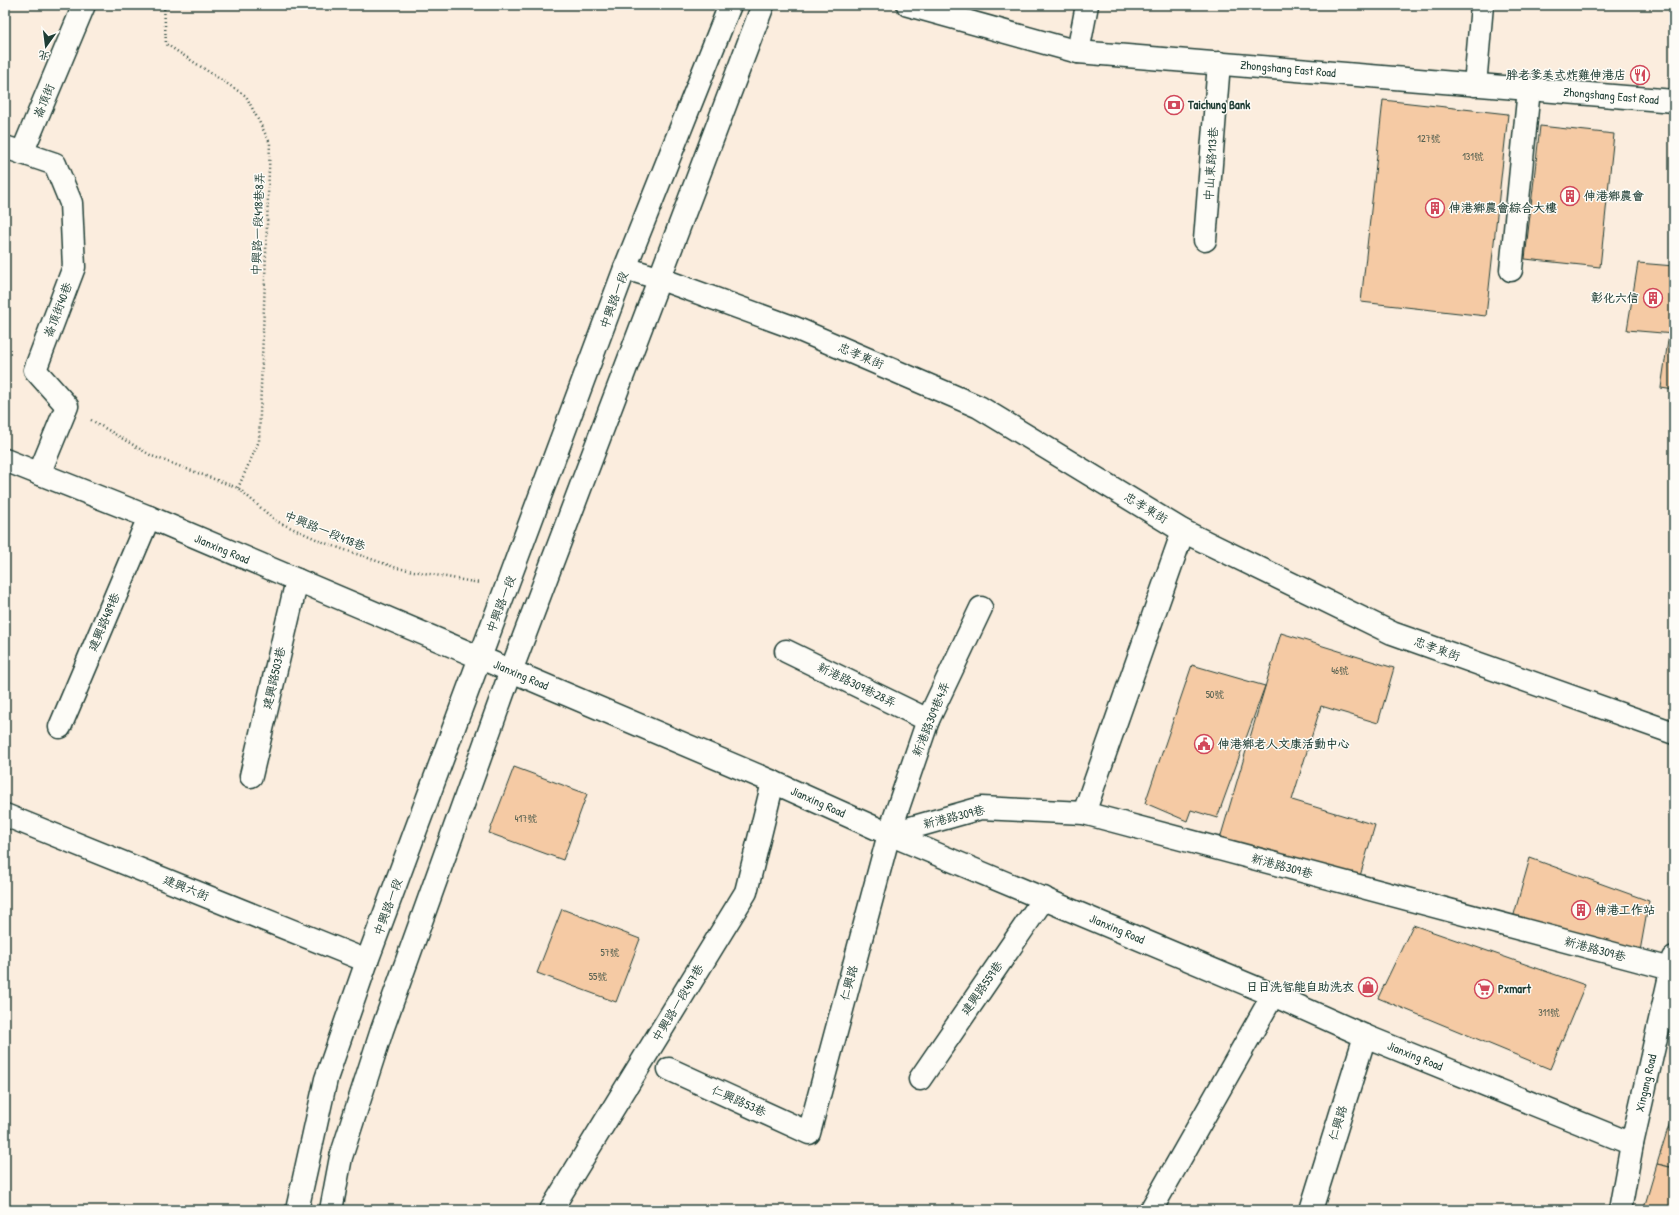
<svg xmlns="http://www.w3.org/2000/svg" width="1679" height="1215" font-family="'Patrick Hand','LXGW WenKai TC',sans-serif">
<rect width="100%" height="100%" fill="#fbedde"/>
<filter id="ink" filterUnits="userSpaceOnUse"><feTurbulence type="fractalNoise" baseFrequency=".025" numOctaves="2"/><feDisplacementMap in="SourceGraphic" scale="8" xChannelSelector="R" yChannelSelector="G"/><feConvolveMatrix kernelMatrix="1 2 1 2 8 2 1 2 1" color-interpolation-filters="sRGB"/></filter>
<g filter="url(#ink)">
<!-- building -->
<g fill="#f5caa4" stroke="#1f3d34">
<polygon points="1383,100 1508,114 1486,316 1361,302"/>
<polygon points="1540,126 1614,134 1600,267 1525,259"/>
<polygon points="1638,263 1674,266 1674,334 1627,330"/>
<polygon points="1669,334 1674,334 1674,390 1661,388"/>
<polygon points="1281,633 1394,668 1378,723 1321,706 1292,800 1375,825 1358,883 1219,842"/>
<polygon points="1192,665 1265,686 1217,818 1191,810 1187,821 1145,803"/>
<polygon points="514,767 587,794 563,860 489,833"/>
<polygon points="1530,858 1649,901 1640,951 1513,918"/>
<polygon points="562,909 640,939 616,1002 537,973"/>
<polygon points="1413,925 1585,985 1550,1069 1378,998"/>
<polygon points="1674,1110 1674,1130 1668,1128"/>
<polygon points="1668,1128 1674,1130 1674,1168 1657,1164"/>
<polygon points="1657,1164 1674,1168 1674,1210 1651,1210 1644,1208"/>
</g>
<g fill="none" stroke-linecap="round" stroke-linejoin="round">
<!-- minor casing -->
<g stroke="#1f3d34" stroke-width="25">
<g id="minor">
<polyline points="908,5 1078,52 1674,101"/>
<polyline points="1078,52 1087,5"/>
<polyline points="1475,85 1482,5"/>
<polyline points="5,147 55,164 71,203 74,267 35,370 67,406 39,474"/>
<polyline points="22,153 84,5"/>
<polyline points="1205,240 1219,63"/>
<polyline points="625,268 658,278 795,328 979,407 1183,531 1392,633 1674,733"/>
<polyline points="1511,270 1529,89"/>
<polyline points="5,460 149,517 773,782 889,834 1273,995 1365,1036 1632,1144"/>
<polyline points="786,651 928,720"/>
<polyline points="60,727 149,517"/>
<polyline points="251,776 297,580"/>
<polyline points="1084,813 1183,531"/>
<polyline points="5,815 367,961"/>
<polyline points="889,834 981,808 1084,813 1671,969"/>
<polyline points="669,1069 809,1133 889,834 928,720 981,608"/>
<polyline points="920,1079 1044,898"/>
<polyline points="551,1210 746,892 773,782"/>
<polyline points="1151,1210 1273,995"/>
<polyline points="1311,1210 1365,1036"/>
<polyline points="1620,1210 1632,1144 1674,958"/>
</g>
</g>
<!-- major casing -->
<g stroke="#1f3d34" stroke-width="25">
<g id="major">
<polyline points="297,1210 326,1079 367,961 625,268 730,5"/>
<polyline points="331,1210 341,1157 382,1030 511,671 763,5"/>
</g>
</g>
<!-- path -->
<g stroke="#1f3d34" stroke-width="2.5" stroke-dasharray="1 3" stroke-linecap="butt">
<polyline points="164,5 166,44 246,96 270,143 259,441 238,488"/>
<polyline points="91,420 152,456 238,488 276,521 325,543 397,568 479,583"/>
</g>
<!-- minor -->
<use href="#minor" stroke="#fdfcf7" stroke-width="22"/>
<!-- major -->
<use href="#major" stroke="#fdfcf7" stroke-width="22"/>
</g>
</g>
<!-- icons -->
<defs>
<g id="restaurant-ring" transform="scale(1)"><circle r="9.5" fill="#fdfcf7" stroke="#d1495b" stroke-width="1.5"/><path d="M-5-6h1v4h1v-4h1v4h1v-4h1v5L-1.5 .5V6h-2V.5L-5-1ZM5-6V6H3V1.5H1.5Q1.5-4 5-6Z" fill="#d1495b"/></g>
<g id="bank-ring" transform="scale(1)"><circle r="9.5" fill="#fdfcf7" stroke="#d1495b" stroke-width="1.5"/><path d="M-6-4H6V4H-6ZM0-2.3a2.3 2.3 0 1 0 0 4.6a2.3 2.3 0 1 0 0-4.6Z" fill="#d1495b"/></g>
<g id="building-ring" transform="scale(1)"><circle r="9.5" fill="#fdfcf7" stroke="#d1495b" stroke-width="1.5"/><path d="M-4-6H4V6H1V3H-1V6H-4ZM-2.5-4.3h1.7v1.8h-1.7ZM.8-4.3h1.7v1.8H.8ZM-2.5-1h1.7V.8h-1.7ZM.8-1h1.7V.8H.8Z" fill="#d1495b"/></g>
<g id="civic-ring" transform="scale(1)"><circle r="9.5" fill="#fdfcf7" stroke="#d1495b" stroke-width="1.5"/><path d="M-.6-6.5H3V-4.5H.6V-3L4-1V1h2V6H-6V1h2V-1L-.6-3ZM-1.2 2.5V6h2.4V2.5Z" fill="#d1495b"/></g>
<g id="shop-ring" transform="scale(1)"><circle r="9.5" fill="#fdfcf7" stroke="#d1495b" stroke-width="1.5"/><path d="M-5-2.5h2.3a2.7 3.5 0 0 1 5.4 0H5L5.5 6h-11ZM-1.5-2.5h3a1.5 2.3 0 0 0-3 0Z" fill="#d1495b"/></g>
<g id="supermarket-ring" transform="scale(1)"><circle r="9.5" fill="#fdfcf7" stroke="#d1495b" stroke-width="1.5"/><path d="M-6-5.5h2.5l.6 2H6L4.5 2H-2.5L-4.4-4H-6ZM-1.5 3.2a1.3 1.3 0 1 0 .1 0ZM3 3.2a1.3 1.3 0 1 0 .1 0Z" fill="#d1495b"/></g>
</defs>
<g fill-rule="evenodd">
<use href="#restaurant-ring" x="1640" y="75"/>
<use href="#bank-ring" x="1174" y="105"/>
<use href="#building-ring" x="1570" y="196"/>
<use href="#building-ring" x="1435" y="208"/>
<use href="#building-ring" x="1653" y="298"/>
<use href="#civic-ring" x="1204" y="744"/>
<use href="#building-ring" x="1581" y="910"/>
<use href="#shop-ring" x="1368" y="987"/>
<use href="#supermarket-ring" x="1484" y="989"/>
</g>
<g text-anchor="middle" stroke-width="3" stroke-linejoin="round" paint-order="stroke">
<!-- number labels -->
<g font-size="10" fill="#546050">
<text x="1429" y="142">127號</text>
<text x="1473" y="160">131號</text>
<text x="1340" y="674">46號</text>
<text x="1215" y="698">50號</text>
<text x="526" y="822">417號</text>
<text x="610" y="956">57號</text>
<text x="598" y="980">55號</text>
<text x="1549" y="1016">311號</text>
</g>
<!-- street labels -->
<g font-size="12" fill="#1f3d34" stroke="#fdfcf7">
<text transform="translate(1288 69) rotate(5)" y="4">Zhongshang East Road</text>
<text transform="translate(1611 96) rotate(5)" y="4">Zhongshang East Road</text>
<text transform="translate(44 101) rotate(-68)" y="4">崙頂街</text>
<text transform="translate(1211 164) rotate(-86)" y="4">中山東路113巷</text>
<text transform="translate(258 224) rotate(-88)" y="4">中興路一段418巷8弄</text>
<text transform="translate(614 300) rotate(-70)" y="4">中興路一段</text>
<text transform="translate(58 310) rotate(-69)" y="4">崙頂街40巷</text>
<text transform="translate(861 356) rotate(23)" y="4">忠孝東街</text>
<text transform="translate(1146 508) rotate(31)" y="4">忠孝東街</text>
<text transform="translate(325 531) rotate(22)" y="4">中興路一段418巷</text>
<text transform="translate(222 549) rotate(23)" y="4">Jianxing Road</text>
<text transform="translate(501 604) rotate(-69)" y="4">中興路一段</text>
<text transform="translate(104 622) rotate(-67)" y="4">建興路489巷</text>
<text transform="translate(1437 649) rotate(20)" y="4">忠孝東街</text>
<text transform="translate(521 675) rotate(23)" y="4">Jianxing Road</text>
<text transform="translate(274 678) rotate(-77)" y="4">建興路503巷</text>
<text transform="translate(857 685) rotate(26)" y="4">新港路309巷28弄</text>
<text transform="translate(931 719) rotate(-68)" y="4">新港路309巷4弄</text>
<text transform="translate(818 802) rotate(24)" y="4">Jianxing Road</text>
<text transform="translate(954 817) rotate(-14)" y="4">新港路309巷</text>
<text transform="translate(1282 866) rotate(15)" y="4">新港路309巷</text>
<text transform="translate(186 888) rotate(22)" y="4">建興六街</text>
<text transform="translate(388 907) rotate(-70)" y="4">中興路一段</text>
<text transform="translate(1117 929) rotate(23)" y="4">Jianxing Road</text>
<text transform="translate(1595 949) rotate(15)" y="4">新港路309巷</text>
<text transform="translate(849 983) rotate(-75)" y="4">仁興路</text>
<text transform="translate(982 988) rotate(-55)" y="4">建興路559巷</text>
<text transform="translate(678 1003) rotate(-59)" y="4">中興路一段487巷</text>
<text transform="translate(1415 1056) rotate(22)" y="4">Jianxing Road</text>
<text transform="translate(1646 1083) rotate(-77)" y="4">Xingang Road</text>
<text transform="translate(739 1101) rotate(24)" y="4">仁興路53巷</text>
<text transform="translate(1338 1123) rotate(-73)" y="4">仁興路</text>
</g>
<!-- poi labels -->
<g font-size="12" font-weight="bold" fill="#1f3d34" stroke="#fdfcf7" text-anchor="start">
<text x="1626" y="79" text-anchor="end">胖老爹美式炸雞伸港店</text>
<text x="1188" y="109">Taichung Bank</text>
<text x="1584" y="200">伸港鄉農會</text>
<text x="1449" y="212">伸港鄉農會綜合大樓</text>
<text x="1639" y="302" text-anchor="end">彰化六信</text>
<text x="1218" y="748">伸港鄉老人文康活動中心</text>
<text x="1595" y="914">伸港工作站</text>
<text x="1354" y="991" text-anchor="end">日日洗智能自助洗衣</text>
<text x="1498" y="993">Pxmart</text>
</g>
</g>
<!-- margin -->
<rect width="1679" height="1215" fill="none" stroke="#fdfcf7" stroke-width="20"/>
<rect x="10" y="10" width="1659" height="1195" fill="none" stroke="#1f3d34" stroke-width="1.5" filter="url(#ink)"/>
<!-- north arrow -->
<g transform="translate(46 46) rotate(194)" stroke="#fdfcf7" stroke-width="3" paint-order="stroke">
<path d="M0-3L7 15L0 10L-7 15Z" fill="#1f3d34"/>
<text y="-6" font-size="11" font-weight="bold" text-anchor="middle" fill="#1f3d34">北</text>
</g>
</svg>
